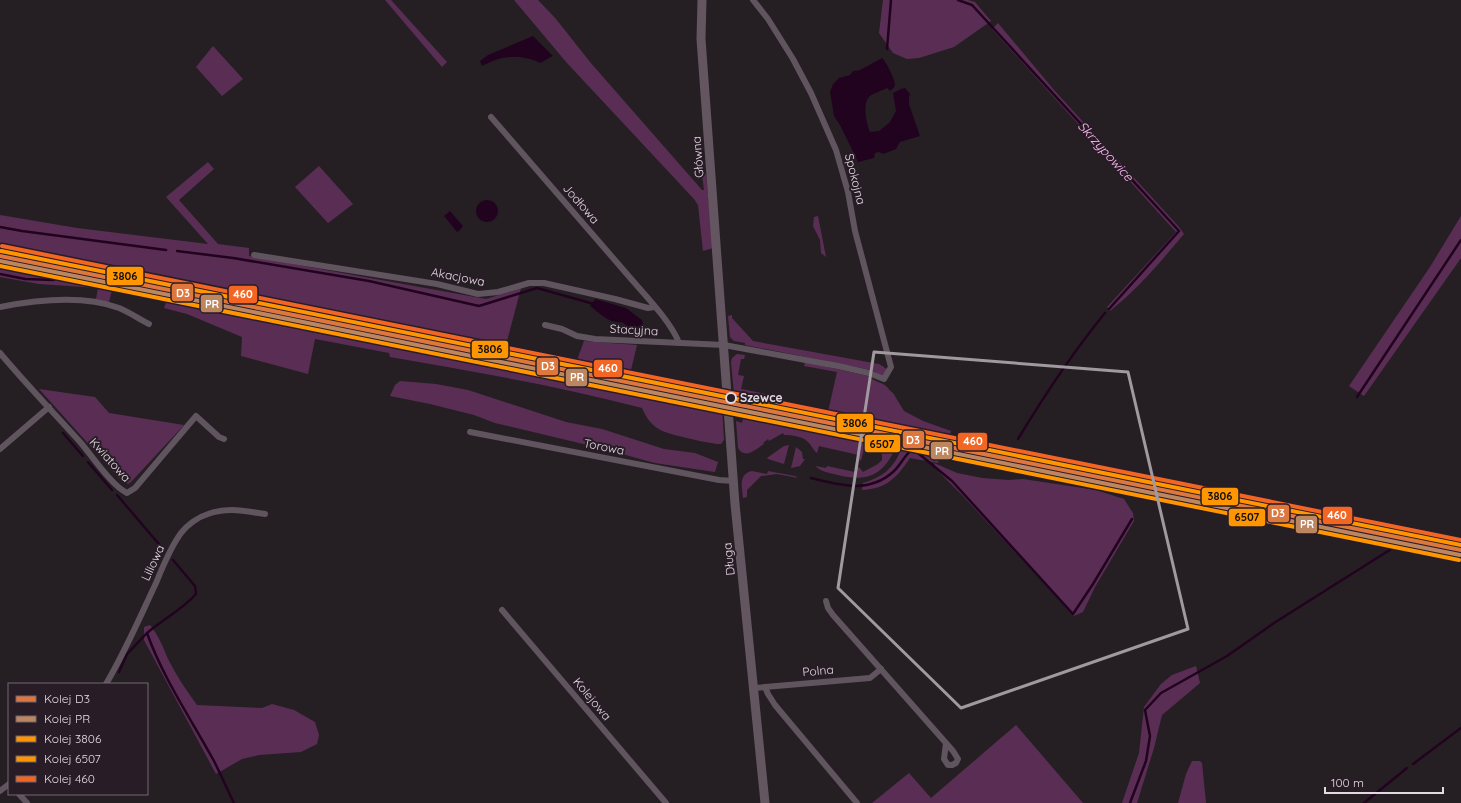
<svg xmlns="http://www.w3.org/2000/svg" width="1461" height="803" font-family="Quicksand,sans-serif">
<rect width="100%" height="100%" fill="#251f24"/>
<!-- green -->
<g fill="#5a2e54">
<polygon points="385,0 391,0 447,62 442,67"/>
<polygon points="514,0 538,0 556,19 590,62 702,190 704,190 702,175 706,174 713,248 703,251 698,205 694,199 567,63"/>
<polygon points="883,0 968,0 975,2 991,21 954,47 919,58 907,59 893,53 879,33"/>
<path d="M998,23L1054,90L1179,227L1184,234C1161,261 1138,289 1110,311L1107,307L1176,232L992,29Z"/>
<polygon points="213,46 243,79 222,96 196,67"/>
<polygon points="208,162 214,169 179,200 218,244 249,248 249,256 486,299 521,288 506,345 0,246 0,215 77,228 208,244 166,197"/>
<polygon points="319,166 353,204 328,223 295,187"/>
<polygon points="818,216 826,257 821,253 820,240 813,226 814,217"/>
<polygon points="1461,216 1461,258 1364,396 1349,386 1430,267"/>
<path d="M0,261L353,331L356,335L419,350L720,410L722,406L724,440L721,444H717C705,442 694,440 683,437C662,432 651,429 642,408C559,386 475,372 390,357L389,353L315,339L308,374L241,356L242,337L187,314L164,308L167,300L112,290L109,302L96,299L98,288L39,284L0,277Z"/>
<polygon points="732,315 732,318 753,341 879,364 887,369 883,376 871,370 745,345 745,343 734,341 730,337 728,316"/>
<polygon points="584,341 637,345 631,370 577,360"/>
<polygon points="737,354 745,355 744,359 741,359 738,375 744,376 741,389 776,396 776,402 734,394 731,362 732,358"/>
<path d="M805,362L868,376C873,381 881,382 886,386C889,389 890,391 893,393L904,411L923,421L951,431L949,438L828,412L837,372L804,366Z"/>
<polygon points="400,381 436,384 468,390 566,422 602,429 664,449 695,453 718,462 715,472 655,463 600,448 495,423 474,415 430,404 390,396 395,385"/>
<polygon points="39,389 95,397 109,413 184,425 131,482 128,484 121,480"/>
<path d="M744,414L941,453L938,463L910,458C897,477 887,489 862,490L863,483C882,478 895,467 901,449L896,447C883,476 867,482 838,475C829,473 822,472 815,466L826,468L827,466L855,472L856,469L859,467L863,472L878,464L882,460V453L864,449L861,461L858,458L859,455L823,447L819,446L817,453C813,450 812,446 809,443C804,436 791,435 784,435L783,433L769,441L768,439L763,443L764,444C756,449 745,460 738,448L736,421L742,423Z"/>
<polygon points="789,445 784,464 768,459 767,458 784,446"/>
<polygon points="796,447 802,452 803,459 805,459 800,466 791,468"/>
<polygon points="934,463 957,473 982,478 1009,480 1023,479 1096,490 1124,499 1133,513 1134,521 1095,587 1083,612 1074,616 963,496 936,469"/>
<path d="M752,471L767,474L768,471L795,476L798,478L777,474L761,476L747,490V497L743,498C742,487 738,474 752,471Z"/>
<path d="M150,625C159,636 163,647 168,659C176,675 186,690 197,705L262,708L272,704L294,710L315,722L319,735L317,744L301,752L259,755L242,759L216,774L144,640V627Z"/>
<polygon points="1196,666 1200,683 1162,715 1154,748 1137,803 1122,803 1139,753 1144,707 1161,684 1172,675"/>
<polygon points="1016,725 1083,803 872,803 909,773 931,798"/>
<polygon points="1192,761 1200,761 1202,763 1206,803 1178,803 1186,774"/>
</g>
<!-- water -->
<g fill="#22031f">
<path d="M533,36L553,56L540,63C529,57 514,56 503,58C496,59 488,63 482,66L480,61L488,55Z"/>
<path d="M882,58C886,61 896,81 895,86C894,88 892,89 890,91L887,88C882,91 873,93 869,97C862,104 867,125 870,132L879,131L890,122L896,111L893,93L901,89L905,88L910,94L909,98V104L920,136L900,142L896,149L883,154L879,152L875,153L874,158L858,162L841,127L834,116L830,92L833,84L839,78L850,75L853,71L860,70Z"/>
<circle cx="487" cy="211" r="11"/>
<polygon points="450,211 463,226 460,230 457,232 444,216"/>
<path d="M595,299L626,308L642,320L643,326L642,331L635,333L622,322C610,324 600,314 590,306Z"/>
</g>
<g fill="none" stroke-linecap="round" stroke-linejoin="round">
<!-- stream -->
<g stroke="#22031f" stroke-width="2.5">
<polyline points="958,0 972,5 1179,231 1109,309"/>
<polyline points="887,49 891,0"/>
<polyline points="0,227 22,231 166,250"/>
<polyline points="177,251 233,258 369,281 479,306 537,288 594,304"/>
<polyline points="0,274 25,279 54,280"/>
<polyline points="1357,397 1461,240"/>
<polyline points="63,433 83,456"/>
<path d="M1018,439C1044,396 1072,353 1105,313"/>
<polyline points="88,462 112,490"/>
<path d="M811,478C840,485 868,494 893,472C901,465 904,455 913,449L952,481L1073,614L1093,584L1132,519"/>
<polyline points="117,495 164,550"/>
<path d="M173,560L195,586L196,594C182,610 163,619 147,633C163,678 191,719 214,761C221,775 227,789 234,803"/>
<polyline points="119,672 127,654 147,633"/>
<polyline points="1413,764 1461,728"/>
<polyline points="1130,803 1146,761 1150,736 1145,710 1161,693 1227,656 1274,623 1396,546"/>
<polyline points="1364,803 1407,768"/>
</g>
<!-- street -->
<g stroke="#60545e" stroke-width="6">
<path d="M491,117C536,169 581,221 626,273C642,292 671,321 679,343"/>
<polyline points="254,255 393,277 437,284 478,294 498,292 529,283 544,283 615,299 648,308 654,307"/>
<path d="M0,307C36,300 84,295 119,308C129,312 139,319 149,324"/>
<polyline points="545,325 562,329 577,336 595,339 724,345 838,366 869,373 884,379 891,367 855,231 848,192 836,150 811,93 793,59 768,19 753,0"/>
<path d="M0,353C26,384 54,413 81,443C92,456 112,486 127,493L135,488L196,416L219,437L224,439"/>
<polyline points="470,432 657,468 719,480 734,481"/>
<polyline points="0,449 49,407"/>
<polyline points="826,601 828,608 833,615 946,743 944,759 948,765 952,765 956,763 958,759 953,751 946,743"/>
<polyline points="502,610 666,803"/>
<path d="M106,684C125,652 140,617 156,583C163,566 170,548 181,533C187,525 198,517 208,514C228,507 244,511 265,514"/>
<polyline points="765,687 768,694 775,705 857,803"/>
<polyline points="754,688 870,678 881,669"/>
<polyline points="0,791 9,784"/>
<polyline points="19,794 27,803"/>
</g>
<!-- secondary -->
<polyline stroke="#635660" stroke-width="9" points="702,0 701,39 735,504 765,803"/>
<!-- rail-1 casing -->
<g stroke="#281c26" stroke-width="7">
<polyline id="rail-1" points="0,256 1461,550"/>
</g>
<!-- rail-2 casing -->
<g stroke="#281c26" stroke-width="7">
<polyline id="rail-2" points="0,261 1460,555"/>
</g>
<!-- rail-3 casing -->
<g stroke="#281c26" stroke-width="7">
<polyline id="rail-3" points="1,251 1461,545"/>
</g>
<!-- rail-4 casing -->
<g stroke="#281c26" stroke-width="7">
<polyline id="rail-4" points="0,266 1459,560"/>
</g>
<!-- rail-5 casing -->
<g stroke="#281c26" stroke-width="7">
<polyline id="rail-5" points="2,246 1461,540"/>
</g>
<!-- rail-1 -->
<use href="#rail-1" stroke="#dd773e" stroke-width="4"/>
<!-- rail-2 -->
<use href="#rail-2" stroke="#bb8660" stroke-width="4"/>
<!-- rail-3 -->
<use href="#rail-3" stroke="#ff9500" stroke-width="4"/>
<!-- rail-4 -->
<use href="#rail-4" stroke="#ff9500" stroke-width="4"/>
<!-- rail-5 -->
<use href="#rail-5" stroke="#f26522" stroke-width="4"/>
</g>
<!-- marked area -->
<path fill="none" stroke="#a0999f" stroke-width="3" stroke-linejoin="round" d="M874,352L1128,372L1188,629L961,708L838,588Z"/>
<!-- markers -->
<circle fill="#281c26" stroke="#e3dae1" stroke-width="2" cx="731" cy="398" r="5"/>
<g text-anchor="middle" stroke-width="4" stroke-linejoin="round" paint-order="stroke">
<!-- street labels -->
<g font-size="12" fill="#e3dae1" stroke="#281c26">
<text transform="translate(698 157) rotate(-94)" y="4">Główna</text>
<text transform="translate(855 179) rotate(76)" y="4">Spokojna</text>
<text transform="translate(581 204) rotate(49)" y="4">Jodłowa</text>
<text transform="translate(458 277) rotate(11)" y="4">Akacjowa</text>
<text transform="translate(634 330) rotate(3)" y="4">Stacyjna</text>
<text transform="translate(604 447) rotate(11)" y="4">Torowa</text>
<text transform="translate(110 460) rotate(48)" y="4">Kwiatowa</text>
<text transform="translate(729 559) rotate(-96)" y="4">Długa</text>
<text transform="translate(153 563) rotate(-65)" y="4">Liliowa</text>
<text transform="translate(818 671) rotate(-5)" y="4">Polna</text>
<text transform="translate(592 699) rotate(50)" y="4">Kolejowa</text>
</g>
<!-- stop labels -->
<g font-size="12" font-weight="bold" fill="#e3dae1" stroke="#281c26" text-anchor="start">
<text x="740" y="402">Szewce</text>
</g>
<!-- water labels -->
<g font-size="13" font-style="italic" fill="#febbf2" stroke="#281c26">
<text transform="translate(1106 151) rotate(48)" y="5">Skrzypowice</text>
</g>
</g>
<g stroke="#281c26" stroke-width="1.5">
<rect x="106" y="266" width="38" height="20" rx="4" fill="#ff9500"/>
<rect x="171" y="283" width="23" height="19" rx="4" fill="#dd773e"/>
<rect x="228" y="285" width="30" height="19" rx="4" fill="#f26522"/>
<rect x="200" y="294" width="23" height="19" rx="4" fill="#bb8660"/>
<rect x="471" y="340" width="38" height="19" rx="4" fill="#ff9500"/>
<rect x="536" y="357" width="23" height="19" rx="4" fill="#dd773e"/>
<rect x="593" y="359" width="30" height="19" rx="4" fill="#f26522"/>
<rect x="565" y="368" width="23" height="19" rx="4" fill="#bb8660"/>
<rect x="836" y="413" width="38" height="20" rx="4" fill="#ff9500"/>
<rect x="902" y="430" width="23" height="19" rx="4" fill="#dd773e"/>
<rect x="957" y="432" width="31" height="19" rx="4" fill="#f26522"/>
<rect x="864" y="434" width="37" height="19" rx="4" fill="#ff9500"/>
<rect x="930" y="441" width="23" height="19" rx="4" fill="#bb8660"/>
<rect x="1201" y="487" width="38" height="19" rx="4" fill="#ff9500"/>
<rect x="1267" y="504" width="23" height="19" rx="4" fill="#dd773e"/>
<rect x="1322" y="506" width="31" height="19" rx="4" fill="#f26522"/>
<rect x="1228" y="508" width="38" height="19" rx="4" fill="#ff9500"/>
<rect x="1295" y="515" width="23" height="19" rx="4" fill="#bb8660"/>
</g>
<g font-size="11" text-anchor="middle" font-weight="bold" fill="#fff">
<text x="183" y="297">D3</text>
<text x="243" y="298">460</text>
<text x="212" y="308">PR</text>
<text x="548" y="370">D3</text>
<text x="608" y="372">460</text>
<text x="577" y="381">PR</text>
<text x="913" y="444">D3</text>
<text x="973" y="445">460</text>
<text x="942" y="455">PR</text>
<text x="1278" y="517">D3</text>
<text x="1337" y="519">460</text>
<text x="1307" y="528">PR</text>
</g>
<g font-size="11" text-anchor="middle" font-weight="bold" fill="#111">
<text x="125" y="280">3806</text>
<text x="490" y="353">3806</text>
<text x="855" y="427">3806</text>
<text x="882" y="448">6507</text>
<text x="1220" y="500">3806</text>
<text x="1247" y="521">6507</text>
</g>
<!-- legend -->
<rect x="8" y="683" width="140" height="112" fill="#281c26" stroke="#736871"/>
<rect x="16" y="696" width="20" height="6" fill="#dd773e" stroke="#736871"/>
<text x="44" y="703" font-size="12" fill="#e3dae1">Kolej D3</text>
<rect x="16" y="716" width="20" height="6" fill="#bb8660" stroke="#736871"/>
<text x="44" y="723" font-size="12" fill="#e3dae1">Kolej PR</text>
<rect x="16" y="736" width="20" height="6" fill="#ff9500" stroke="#736871"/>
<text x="44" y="743" font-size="12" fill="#e3dae1">Kolej 3806</text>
<rect x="16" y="756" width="20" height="6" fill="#ff9500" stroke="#736871"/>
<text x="44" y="763" font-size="12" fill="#e3dae1">Kolej 6507</text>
<rect x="16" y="776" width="20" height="6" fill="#f26522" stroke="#736871"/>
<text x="44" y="783" font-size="12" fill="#e3dae1">Kolej 460</text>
<!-- scale -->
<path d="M1325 787v6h118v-6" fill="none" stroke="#e3dae1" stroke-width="2"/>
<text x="1331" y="787" font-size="12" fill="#e3dae1" stroke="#281c26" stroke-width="3" paint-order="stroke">100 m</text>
</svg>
